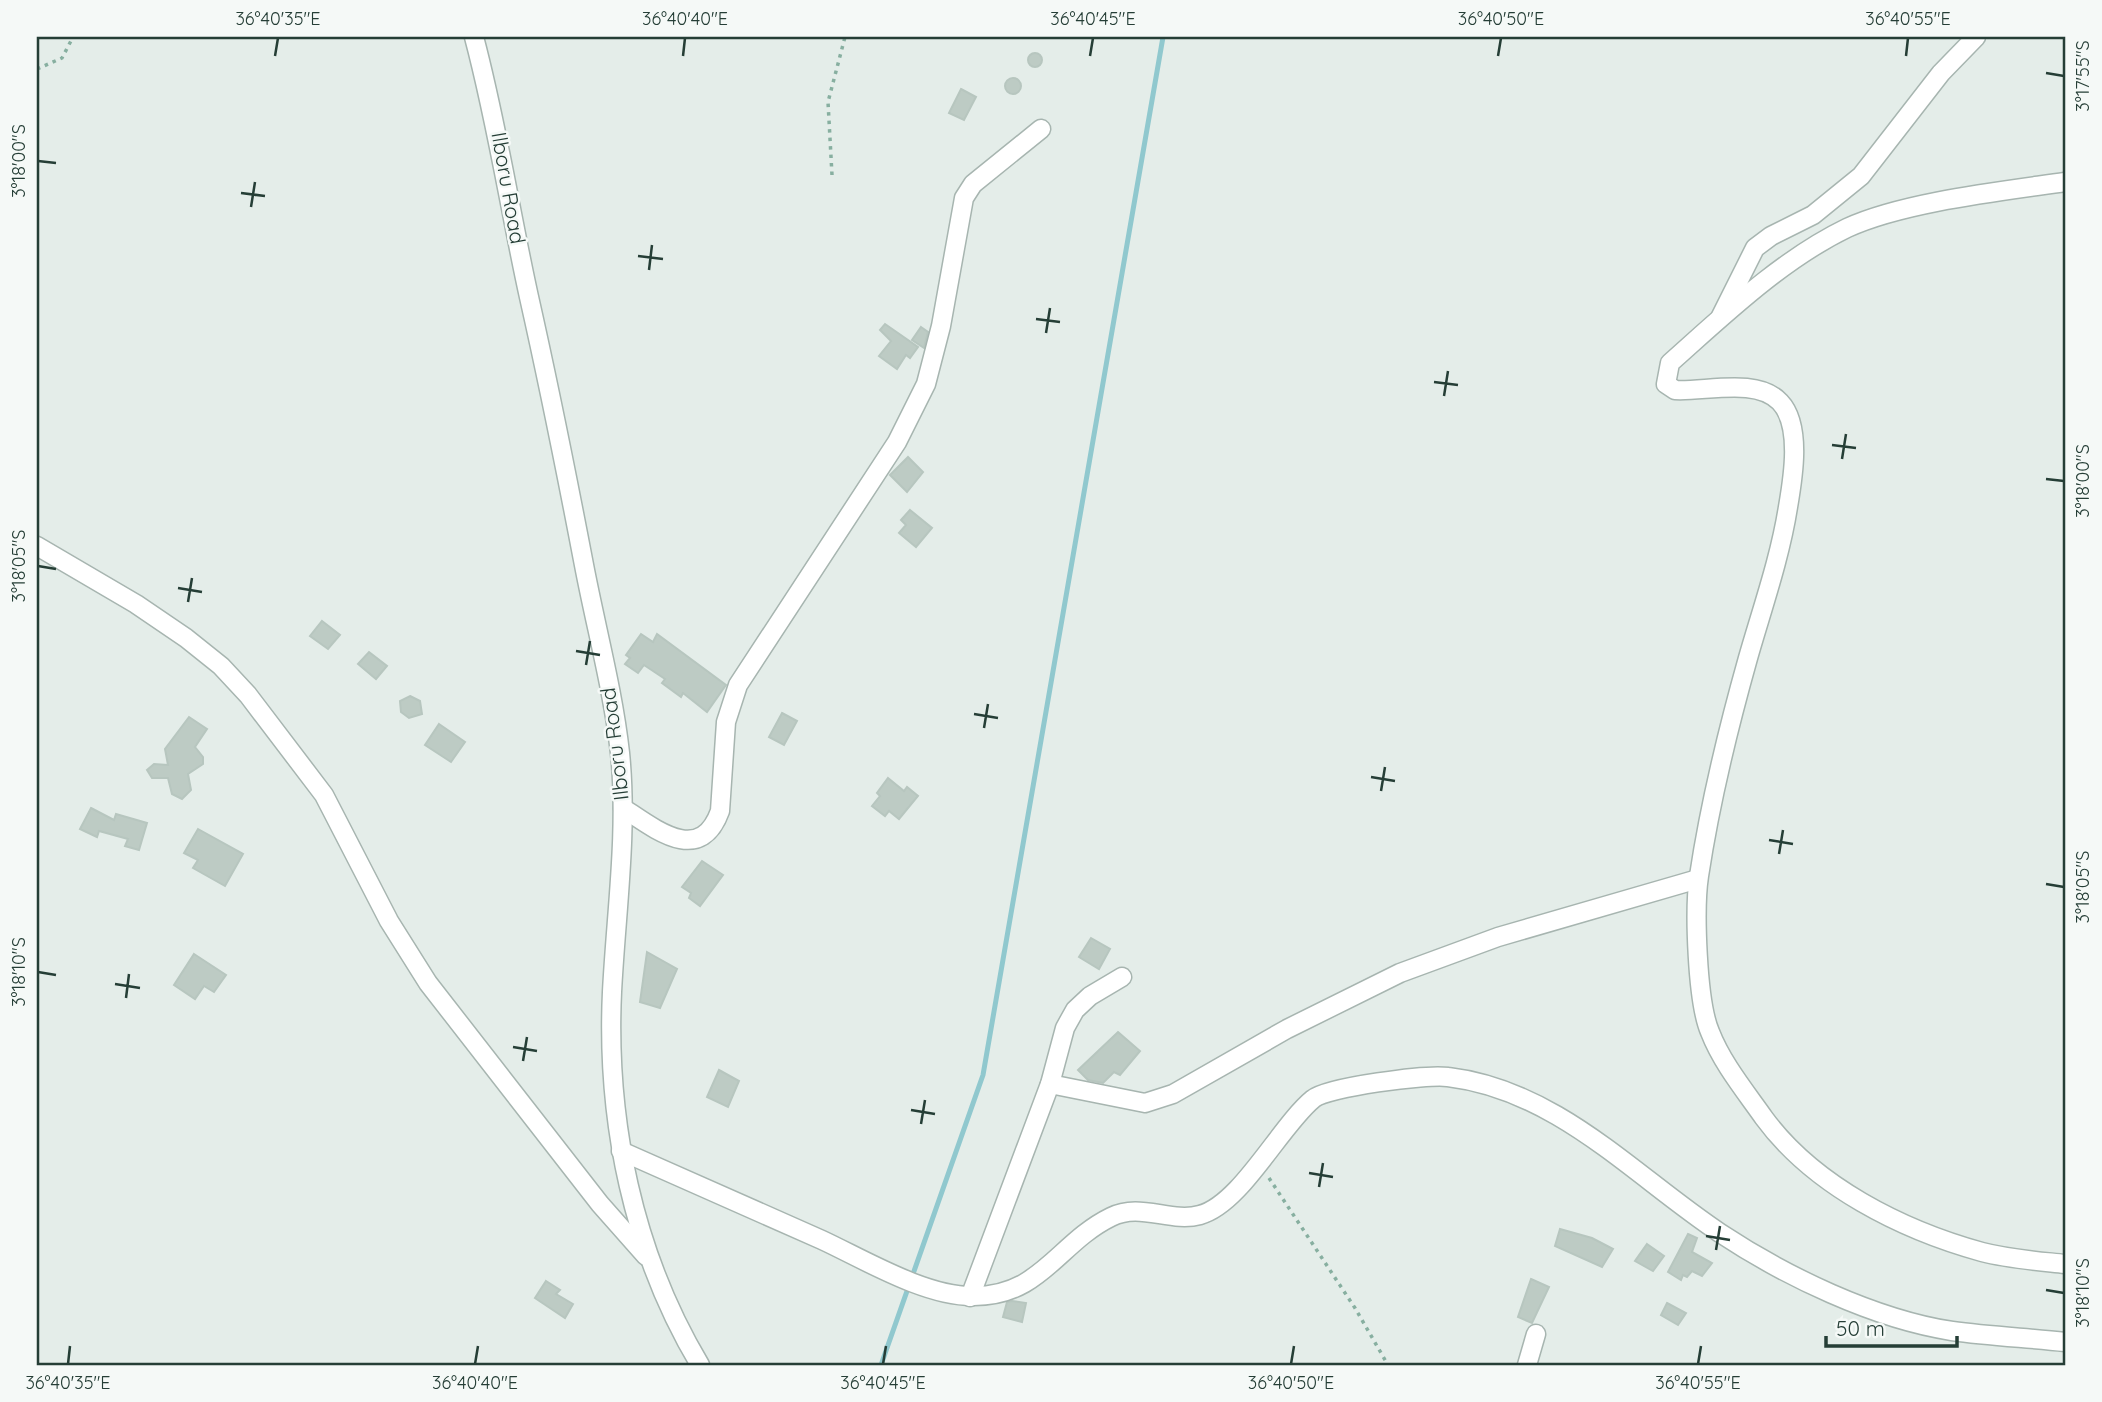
<svg xmlns="http://www.w3.org/2000/svg" width="2102" height="1402" font-family="Quicksand,sans-serif">
<rect width="100%" height="100%" fill="#e4ede9"/>
<g fill="none" stroke-linecap="round" stroke-linejoin="round">
<!-- stream -->
<polyline stroke="#90c8ce" stroke-width="5" points="881,1365 983,1075 1163,37"/>
</g>
<!-- building -->
<g fill="#bdcbc4" stroke="#b7c6bf" stroke-width="2">
<circle cx="1035" cy="60" r="7"/>
<circle cx="1013" cy="86" r="8"/>
<polygon points="961,89 976,97 964,120 949,113"/>
<polygon points="885,324 918,347 910,358 906,355 897,369 879,356 891,341 880,330"/>
<polygon points="921,327 928,332 924,348 912,340"/>
<polygon points="908,457 923,472 907,492 890,475"/>
<polygon points="910,510 932,528 916,547 899,533 906,525 901,520"/>
<polygon points="322,621 340,635 328,649 310,636"/>
<polygon points="641,634 653,642 657,634 726,685 707,712 683,693 681,697 662,683 665,679 644,665 638,673 625,664 630,658 626,655"/>
<polygon points="369,652 387,666 376,679 358,664"/>
<polygon points="410,696 420,701 422,714 409,718 401,712 400,701"/>
<polygon points="782,713 797,721 784,745 769,737"/>
<polygon points="189,717 207,729 195,747 203,757 203,764 188,774 191,790 182,799 172,794 168,778 152,778 147,770 154,764 168,765 165,749"/>
<polygon points="439,724 465,742 451,762 425,745"/>
<polygon points="888,778 904,791 907,787 918,796 899,819 889,811 885,816 872,806 880,796 877,793"/>
<polygon points="91,808 114,820 116,814 147,823 139,850 125,846 128,839 99,831 97,837 80,829"/>
<polygon points="198,829 243,854 225,886 193,868 198,860 184,853"/>
<polygon points="702,861 723,875 700,906 689,898 691,893 682,887"/>
<polygon points="1091,938 1110,949 1099,969 1079,957"/>
<polygon points="647,952 677,969 660,1008 640,1002"/>
<polygon points="194,954 226,975 214,992 204,986 195,999 174,985"/>
<polygon points="1118,1032 1140,1051 1120,1075 1114,1072 1103,1083 1088,1080 1078,1070"/>
<polygon points="719,1070 739,1081 728,1107 707,1097"/>
<polygon points="1560,1229 1592,1238 1613,1249 1602,1267 1555,1246"/>
<polygon points="1688,1234 1697,1238 1692,1252 1712,1263 1702,1276 1692,1271 1687,1277 1683,1275 1681,1280 1668,1272"/>
<polygon points="1647,1244 1664,1256 1653,1271 1635,1261"/>
<polygon points="1531,1279 1549,1287 1532,1323 1518,1317"/>
<polygon points="546,1281 560,1290 556,1294 573,1304 565,1318 535,1298"/>
<polygon points="1012,1301 1026,1303 1022,1322 1003,1317 1007,1302"/>
<polygon points="1667,1303 1686,1313 1678,1325 1661,1315"/>
</g>
<g fill="none" stroke-linecap="round" stroke-linejoin="round">
<!-- street casing -->
<g stroke="#a7b5b0" stroke-width="21">
<g id="street">
<path d="M474,37C497,123 510,211 529,297C549,386 567,476 584,565C596,628 613,690 620,753C628,832 616,913 612,992C606,1121 633,1253 700,1365"/>
<path d="M2065,182C2003,191 1903,202 1847,228C1781,260 1724,315 1670,363L1666,384L1675,390C1705,392 1757,377 1780,402C1802,425 1793,478 1788,507C1780,558 1762,609 1748,658C1728,729 1710,803 1699,876C1694,909 1697,1002 1710,1032C1722,1063 1745,1091 1764,1118C1814,1186 1902,1230 1982,1252C2009,1259 2037,1261 2065,1264"/>
<polyline points="1721,316 1755,248 1771,236 1813,215 1861,176 1941,73 1976,37"/>
<polyline points="37,546 136,604 186,638 221,666 248,695 324,795 389,921 428,983 600,1204 646,1256"/>
<path d="M623,808C655,829 700,866 720,811L726,722L738,685L897,442L926,384L941,326L964,198L973,184L1041,129"/>
<polyline points="1050,1084 1145,1103 1173,1094 1287,1029 1400,973 1498,937 1698,879"/>
<path d="M621,1151C688,1180 755,1210 822,1240C865,1260 926,1297 974,1296C1041,1296 1058,1243 1111,1217C1140,1202 1170,1223 1200,1215C1241,1204 1280,1126 1313,1099C1327,1087 1427,1074 1448,1077C1557,1090 1633,1175 1720,1233C1785,1276 1874,1319 1952,1331C1989,1336 2028,1338 2065,1342"/>
<polyline points="970,1297 1050,1084 1065,1028 1075,1010 1090,996 1122,977"/>
<polyline points="1527,1365 1536,1334"/>
</g>
</g>
<!-- path -->
<g stroke="#87afa0" stroke-width="3.5" stroke-dasharray="3.5 5" stroke-linecap="butt">
<polyline points="37,69 62,58 73,37"/>
<polyline points="832,175 828,102 845,37"/>
<polyline points="1269,1178 1355,1308 1388,1365"/>
</g>
<!-- street -->
<use href="#street" stroke="#fff" stroke-width="18"/>
</g>
<!-- ticks -->
<path fill="none" stroke="#253e36" stroke-width="2.5" d="M275,56L278,38M683,56L685,38M1090,56L1093,38M1498,56L1501,38M1906,56L1908,38M2046,73L2064,76M38,161L56,163M241,193L265,196M251,207L255,182M638,256L663,259M649,270L652,245M1036,319L1060,322M1046,333L1050,308M1434,382L1458,385M1444,396L1448,371M1832,445L1856,448M1842,459L1846,434M2046,479L2064,481M38,566L56,569M178,588L202,592M188,602L192,578M576,651L600,655M586,665L590,641M974,714L998,718M984,728L988,704M1371,777L1395,781M1381,791L1385,767M1769,840L1793,844M1779,854L1783,830M2046,884L2064,887M38,972L56,975M115,984L140,988M126,998L129,974M513,1047L537,1051M523,1061L527,1037M911,1110L935,1114M921,1124L925,1100M1309,1173L1333,1177M1319,1187L1323,1163M1706,1236L1730,1240M1716,1250L1720,1226M2046,1290L2064,1293M68,1364L70,1346M475,1364L478,1346M883,1364L886,1346M1291,1364L1294,1346M1698,1364L1701,1346"/>
<g text-anchor="middle" stroke-width="5" stroke-linejoin="round" paint-order="stroke">
<!-- street labels -->
<g font-size="21" fill="#253e36" stroke="#f5f9f7">
<text transform="translate(508 188) rotate(80)" y="7">Ilboru Road</text>
<text transform="translate(615 744) rotate(-97)" y="7">Ilboru Road</text>
</g>
</g>
<!-- border -->
<rect width="2102" height="1402" fill="none" stroke="#f5f9f7" stroke-width="77"/>
<!-- scale -->
<path d="M1826 1336v10h131v-10" fill="none" stroke="#253e36" stroke-width="3.5"/>
<text x="1836" y="1336" font-size="21" fill="#253e36" stroke="#f5f9f7" stroke-width="5" paint-order="stroke">50 m</text>
<rect x="38" y="38" width="2026" height="1326" fill="none" stroke="#253e36" stroke-width="2.5"/>
<g font-size="18" text-anchor="middle" fill="#253e36">
<text x="278" y="25">36°40'35"E</text>
<text x="685" y="25">36°40'40"E</text>
<text x="1093" y="25">36°40'45"E</text>
<text x="1501" y="25">36°40'50"E</text>
<text x="1908" y="25">36°40'55"E</text>
<text transform="translate(2083 76) rotate(-90)" y="6">3°17'55"S</text>
<text transform="translate(19 161) rotate(-90)" y="6">3°18'00"S</text>
<text transform="translate(2083 481) rotate(-90)" y="6">3°18'00"S</text>
<text transform="translate(19 566) rotate(-90)" y="6">3°18'05"S</text>
<text transform="translate(2083 887) rotate(-90)" y="6">3°18'05"S</text>
<text transform="translate(19 972) rotate(-90)" y="6">3°18'10"S</text>
<text transform="translate(2083 1293) rotate(-90)" y="6">3°18'10"S</text>
<text x="68" y="1389">36°40'35"E</text>
<text x="475" y="1389">36°40'40"E</text>
<text x="883" y="1389">36°40'45"E</text>
<text x="1291" y="1389">36°40'50"E</text>
<text x="1698" y="1389">36°40'55"E</text>
</g>
</svg>
